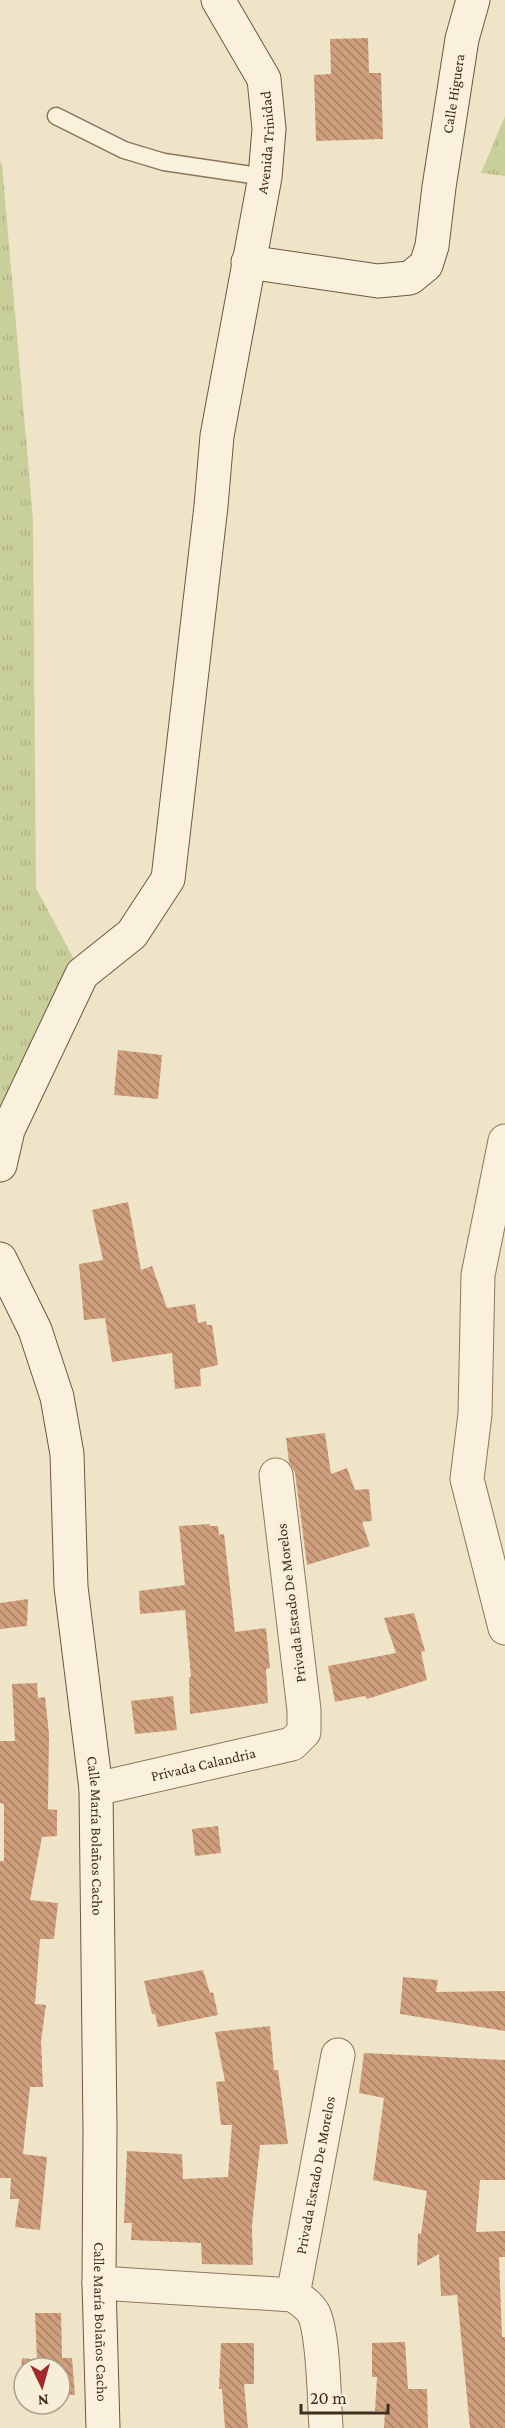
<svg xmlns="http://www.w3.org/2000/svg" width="505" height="2428" font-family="'Crimson Pro',serif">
<defs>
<pattern id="grass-tufts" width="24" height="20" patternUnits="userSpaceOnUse" patternTransform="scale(1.5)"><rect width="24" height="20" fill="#c9cf9b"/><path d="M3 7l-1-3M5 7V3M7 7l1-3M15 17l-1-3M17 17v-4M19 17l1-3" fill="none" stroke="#aeb285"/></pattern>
<pattern id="building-back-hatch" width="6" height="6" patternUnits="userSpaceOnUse" patternTransform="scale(1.5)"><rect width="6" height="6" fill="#cf9f7d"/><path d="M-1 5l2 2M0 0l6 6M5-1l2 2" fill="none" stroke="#a98266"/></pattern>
</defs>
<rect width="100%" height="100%" fill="#f0e4c8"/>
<!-- grass -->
<g fill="url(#grass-tufts)">
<polygon points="505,116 505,176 481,173"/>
<polygon points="0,161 2,165 33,518 36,888 82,974 0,1164"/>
</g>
<!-- building -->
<g fill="url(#building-back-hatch)">
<polygon points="368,38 369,73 381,73 383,139 316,141 314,75 331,74 330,39"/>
<polygon points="118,1050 162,1055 158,1099 114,1095"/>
<polygon points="128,1202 141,1270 152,1266 167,1308 195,1304 198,1323 206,1321 207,1325 212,1325 218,1365 200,1369 201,1386 175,1389 172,1353 112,1362 105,1318 84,1320 79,1264 103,1260 92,1210"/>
<polygon points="325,1433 331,1474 347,1468 355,1490 369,1489 372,1521 362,1522 370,1546 307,1565 295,1473 289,1462 286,1438"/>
<polygon points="210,1524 210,1526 218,1526 219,1535 224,1534 235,1632 266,1628 270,1668 266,1669 268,1703 190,1714 189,1677 191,1677 185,1610 140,1614 139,1591 185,1585 179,1526"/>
<polygon points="28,1599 27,1626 0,1629 0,1603"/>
<polygon points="414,1613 425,1651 421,1652 427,1680 367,1699 365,1696 335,1702 328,1666 396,1653 384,1618"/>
<polygon points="37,1683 38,1698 45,1697 49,1734 48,1809 57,1810 57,1836 42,1837 30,1900 58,1903 54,1939 40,1939 35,2004 46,2005 41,2041 43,2087 30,2087 23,2154 47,2157 40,2230 15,2227 19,2199 10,2199 11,2178 0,2178 0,1861 4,1861 4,1804 0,1803 0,1741 15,1741 12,1684"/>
<polygon points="173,1696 177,1730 135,1734 131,1701"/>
<polygon points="218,1826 221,1853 195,1856 192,1829"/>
<polygon points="203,1970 210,1993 213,1992 218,2015 158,2027 155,2014 152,2014 144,1981"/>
<polygon points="403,1977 438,1980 436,1992 505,1991 505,2031 400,2014"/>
<polygon points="270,2026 274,2070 278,2070 288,2144 260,2145 252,2226 253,2265 202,2264 201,2243 131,2240 132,2223 124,2223 127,2151 182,2154 183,2179 228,2177 232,2125 221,2125 216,2082 225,2081 215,2032"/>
<polygon points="364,2053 505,2060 505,2180 480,2180 476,2232 505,2231 505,2257 499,2257 502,2337 505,2337 505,2428 470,2428 457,2295 441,2296 439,2254 417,2266 418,2233 421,2234 427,2191 373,2180 384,2098 359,2093"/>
<polygon points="35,2313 61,2313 62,2358 72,2358 75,2395 60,2394 60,2368 24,2368 24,2393 19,2393 22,2358 37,2360"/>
<polygon points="405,2342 408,2389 427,2389 428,2428 384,2428 385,2411 375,2411 377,2377 372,2377 372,2343"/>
<polygon points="221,2343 254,2343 254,2384 244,2384 248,2428 225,2428 222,2389 219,2389"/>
</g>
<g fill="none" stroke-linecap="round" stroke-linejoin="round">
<!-- lane casing -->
<g stroke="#8d765c" stroke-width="19">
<polyline id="lane" points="56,116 124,150 164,162 265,177"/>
</g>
<!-- street casing -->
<g stroke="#8d765c" stroke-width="35">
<g id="street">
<polyline points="505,1141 478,1275 475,1414 467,1479 505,1628"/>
<path id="s1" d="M96,1789L292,1744L304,1732V1710L276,1475"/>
<path d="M99,2283L293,2295C301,2300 309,2305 314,2314C324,2337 324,2400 326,2428"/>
<path id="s2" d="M293,2295L338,2055"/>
</g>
</g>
<!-- secondary casing -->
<g stroke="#6f573f" stroke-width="35">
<g id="secondary">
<path id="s3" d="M248,262L378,281L410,278L426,265L432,246L439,187L462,39L473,0"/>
<path id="s4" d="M0,1165L8,1130L82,974L132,934L168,879L211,506L217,436L265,177L269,129L264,79L218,0"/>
<path id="s5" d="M0,1259L35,1330L57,1397L67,1454L71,1587L96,1789L100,2128L99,2283L103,2428"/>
</g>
</g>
<!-- lane -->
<use href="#lane" stroke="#faf1dc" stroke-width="16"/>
<!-- street -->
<use href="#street" stroke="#faf1dc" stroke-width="33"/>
<!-- secondary -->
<use href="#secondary" stroke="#faf1dc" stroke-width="33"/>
</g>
<g text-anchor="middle" stroke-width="6" stroke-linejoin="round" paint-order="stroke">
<!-- street labels -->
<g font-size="15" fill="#3d2e20" stroke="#f7eed8">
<text dy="5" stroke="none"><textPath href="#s3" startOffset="358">Calle Higuera</textPath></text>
<text dy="5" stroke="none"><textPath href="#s4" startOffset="1082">Avenida Trinidad</textPath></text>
<text transform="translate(291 1603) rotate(-97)" y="5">Privada Estado De Morelos</text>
<text dy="5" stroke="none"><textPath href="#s1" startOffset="110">Privada Calandria</textPath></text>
<text dy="5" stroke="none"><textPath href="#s5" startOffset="591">Calle María Bolaños Cacho</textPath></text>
<text dy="5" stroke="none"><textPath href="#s2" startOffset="122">Privada Estado De Morelos</textPath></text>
<text dy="5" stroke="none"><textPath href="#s5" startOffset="1077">Calle María Bolaños Cacho</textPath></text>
</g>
</g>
<!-- north arrow -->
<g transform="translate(42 2386) rotate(175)"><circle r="28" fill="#f7eed8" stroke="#ada18e" stroke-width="1.5"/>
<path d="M0-4.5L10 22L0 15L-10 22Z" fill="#9e2a2b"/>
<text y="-9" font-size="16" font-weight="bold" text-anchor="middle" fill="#3d2e20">N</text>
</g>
<!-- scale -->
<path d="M301 2404v9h87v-9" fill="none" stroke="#3d2e20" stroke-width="3"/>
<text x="310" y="2404" font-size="18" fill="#3d2e20" stroke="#f7eed8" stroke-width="4.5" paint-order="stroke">20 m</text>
</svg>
